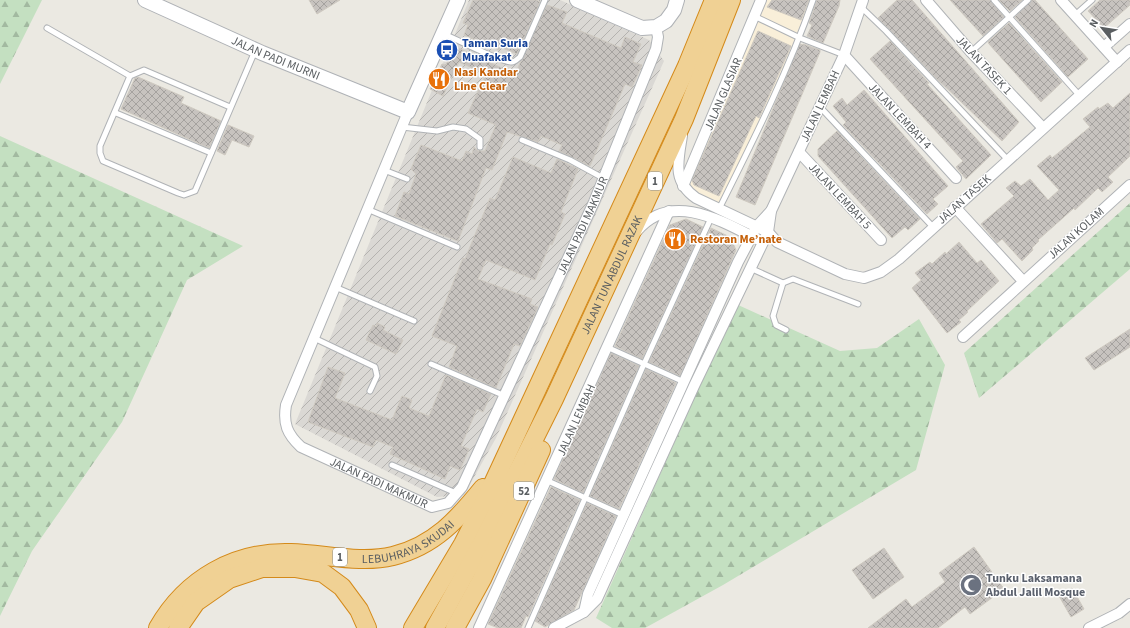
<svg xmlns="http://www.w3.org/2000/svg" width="1130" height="628" font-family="'Source Sans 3',sans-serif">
<defs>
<pattern id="industrial-furrows" width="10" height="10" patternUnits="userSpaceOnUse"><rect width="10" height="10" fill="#dad8d4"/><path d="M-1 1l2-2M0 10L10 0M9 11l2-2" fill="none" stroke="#b4b2af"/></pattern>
<pattern id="forest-firs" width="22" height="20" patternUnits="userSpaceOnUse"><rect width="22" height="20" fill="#c4e0c1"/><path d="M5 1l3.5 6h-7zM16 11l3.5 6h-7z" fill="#a2b9a0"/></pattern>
<pattern id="building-cross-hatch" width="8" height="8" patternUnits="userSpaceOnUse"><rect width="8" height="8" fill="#c7c3bf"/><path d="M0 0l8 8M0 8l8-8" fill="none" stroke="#a5a29f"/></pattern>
</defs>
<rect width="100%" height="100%" fill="#ebe9e2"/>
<!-- commercial -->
<polygon fill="#f9efd9" points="764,0 811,0 797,40 761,120 719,205 691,191 687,186"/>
<!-- industrial -->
<polygon fill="url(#industrial-furrows)" points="469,0 560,0 649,40 664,61 496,438 464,495 437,497 295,424"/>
<!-- forest -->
<g fill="url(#forest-firs)">
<polygon points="0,0 42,0 0,84"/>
<polygon points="0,136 243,246 187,280 122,422 32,551 0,616"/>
<polygon points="1130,203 1130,269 979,398 964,353"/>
<polygon points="736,304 840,351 877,348 919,319 945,365 916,470 723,585 645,628 612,628 596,618"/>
</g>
<!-- building -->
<g fill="url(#building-cross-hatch)" stroke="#cfcac1">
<polygon points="309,0 340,0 317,14"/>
<polygon points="473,0 536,0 540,2 517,54 500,47 499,50 464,35 468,25 463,23"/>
<polygon points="772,0 809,0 801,20 767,7"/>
<polygon points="817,0 840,0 839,6 823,43 807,36 812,25 809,23"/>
<polygon points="897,0 912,0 1019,122 1002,141 935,77 878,18"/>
<polygon points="950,0 990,0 1004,17 983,36"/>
<polygon points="999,0 1022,0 1010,11"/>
<polygon points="1032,0 1035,0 1088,59 1068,77 1015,17"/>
<polygon points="1100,0 1130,0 1130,5 1104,28 1088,11"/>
<polygon points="547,5 567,12 562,23 621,48 625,37 641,44 633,62 642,65 632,87 625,84 590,166 559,151 562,145 541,136 538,142 507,132 492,170 486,168 458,241 395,216 404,192 409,194 416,174 411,169 421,145 462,161 466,151 472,154 474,147 478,151 485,151 496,125 468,113 486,74 459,62 443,96 430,89 442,64 446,65 454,46 515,74"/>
<polygon points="1009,23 1062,82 1041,102 989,44 988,42"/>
<polygon points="758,31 791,46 759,118 756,116 719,196 694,185 692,180"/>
<polygon points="890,41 929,83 927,84 991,155 966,179 956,167 963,161 870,59"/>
<polygon points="800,44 803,45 803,44 820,50 820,52 755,205 736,197"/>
<polygon points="138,77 184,97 181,103 221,121 209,148 121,109 135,78"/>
<polygon points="864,90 948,186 933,199 938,204 927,214 843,125 846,122 833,106 842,98 847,105"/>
<polygon points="1130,93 1130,156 1108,177 1113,182 1102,192 1098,188 1075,210 1074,208 1038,240 1039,241 1032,248 1033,250 1022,261 1002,239 997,243 981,224 1014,196 1006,188 1015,181 1021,186 1030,179 1048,200 1059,190 1037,166 1050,155 1052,158 1090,127 1083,119 1098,107 1099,109 1108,103 1113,108"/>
<polygon points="228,125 254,136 249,147 232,140 225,155 217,151"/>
<polygon points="837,131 920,219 908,230 905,227 892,238 818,156 818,149"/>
<polygon points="513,157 551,173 557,159 578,169 561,212 565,214 552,245 550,244 535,280 486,260 478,279 532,299 530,304 538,307 520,346 514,344 496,388 449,367 457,346 432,336 463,258 465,259 490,198 495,200"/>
<polygon points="686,219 703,227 642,359 615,346 670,225"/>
<polygon points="711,228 730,237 736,250 680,376 649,362"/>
<polygon points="959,242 977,263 981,260 999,281 967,311 968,312 959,320 961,322 947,333 912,288 921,280 915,273 930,262 932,264 945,252 946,254"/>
<polygon points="377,323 385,327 383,330 403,340 396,354 366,340 373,325 376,327"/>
<polygon points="1130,329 1130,347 1094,370 1085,358"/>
<polygon points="611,353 639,366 583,493 554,479"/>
<polygon points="328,367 345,373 335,398 392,420 402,396 412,400 409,408 429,416 446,375 491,394 483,412 477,409 461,446 469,449 460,470 450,466 445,479 390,454 393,447 376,440 373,447 308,422"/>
<polygon points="646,369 676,383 619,509 590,496"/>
<polygon points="551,487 580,500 528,617 526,616 521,628 498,628 488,624"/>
<polygon points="587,503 616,516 574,610 545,627 535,621"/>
<polygon points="974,547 1004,589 970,614 965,607 938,628 868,628 906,599 912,607 945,582 939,573"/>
<polygon points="884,548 904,577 873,599 852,570"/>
<polygon points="1072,588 1084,609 1071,617 1059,596"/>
</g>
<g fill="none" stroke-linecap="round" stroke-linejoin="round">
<!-- lane casing -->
<g stroke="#b0b3b6" stroke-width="7">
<g id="lane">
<polyline points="994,0 1080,96"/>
<polyline points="861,7 886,31 1008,160"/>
<polyline points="1075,15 1092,0"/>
<polyline points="754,16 800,38 844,55"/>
<polyline points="47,28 130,76"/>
<path d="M444,34C456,39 502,63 512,62C515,62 517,59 520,57L545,0"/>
<polyline points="971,52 1028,0"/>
<polyline points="230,107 144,70 130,76 100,146 100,153 103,161 178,193 184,195 195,191 255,51"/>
<polyline points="820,107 933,227"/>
<polyline points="116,113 211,153"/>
<polyline points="402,127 437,131 453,127 466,129 480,139 480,147"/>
<polyline points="522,140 570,160 603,178"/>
<polyline points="384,170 407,179"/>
<polyline points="367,209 457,247"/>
<path d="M719,209C753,141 788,72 813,0"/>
<polyline points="750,268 783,283 773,316 776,325 786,330"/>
<polyline points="783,283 793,279 858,304"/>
<polyline points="335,287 414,321"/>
<polyline points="314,338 375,367 377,376 370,391"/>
<polyline points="609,348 684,382"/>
<polyline points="431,364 505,396"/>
<polyline points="392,465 456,493"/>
<polyline points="548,481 623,515"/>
<polyline points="528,628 644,364 711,218"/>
</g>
</g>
<!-- street casing -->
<g stroke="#b0b3b6" stroke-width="12">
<g id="street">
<polyline points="926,0 971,52 1043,128"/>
<polyline points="1061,0 1117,62"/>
<polyline points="1104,47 1130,24"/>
<polyline points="844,55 956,178"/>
<path id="s1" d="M408,112L286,405C283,424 287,434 301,447L432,507L448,503L462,487L594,202L656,49L658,37L656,27"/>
<path d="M682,136C678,161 672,181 696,198L768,232L777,242L845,274L864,278L881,272L899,259L1130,50"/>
<polyline points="799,152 881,240"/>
<polyline points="683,186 761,0"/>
<polyline points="955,207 1023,281"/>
<path d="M637,231C670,191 720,220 757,239"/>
<polyline points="963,337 1130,185"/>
<polyline points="584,612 588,594 738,262 757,226 771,211"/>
<polyline points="479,628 669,211"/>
<polyline points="554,628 584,612 597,599 694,386 768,232 771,211 844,55 863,0"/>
<polyline points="1089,628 1119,613 1130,604"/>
</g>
</g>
<!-- secondary casing -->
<g stroke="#afb2b6" stroke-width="16">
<g id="secondary">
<path id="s2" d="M145,0L262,53L408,112L458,0"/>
<polyline points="577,0 642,28 656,27 666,21 674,10 677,0"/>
</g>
</g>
<!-- highway casing -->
<g stroke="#d48a1a" stroke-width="20">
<g id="highway">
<path id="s3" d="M158,628C186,579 235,551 291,553C325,554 360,564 393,556C434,546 458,519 483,488"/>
<polyline points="178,628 196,602 229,579 262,568 295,568 323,573 342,587 359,610 367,628"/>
<polyline points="413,628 463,544 484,503 687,66 714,0"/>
<path id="s4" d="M435,628L481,545L554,399L684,119L731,0"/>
<polyline points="455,628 482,579 541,450"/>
</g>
</g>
<!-- lane -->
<use href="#lane" stroke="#fff" stroke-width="5"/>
<!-- street -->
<use href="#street" stroke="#fff" stroke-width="10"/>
<!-- secondary -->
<use href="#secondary" stroke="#fff" stroke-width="14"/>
<!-- highway -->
<use href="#highway" stroke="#f0d194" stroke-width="18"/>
</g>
<!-- icons -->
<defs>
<g id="bus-disc" transform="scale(1.15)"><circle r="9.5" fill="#1a4fb4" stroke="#fff"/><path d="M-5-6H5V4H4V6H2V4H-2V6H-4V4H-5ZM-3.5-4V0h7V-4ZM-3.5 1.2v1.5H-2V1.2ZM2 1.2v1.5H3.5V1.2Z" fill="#fff"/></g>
<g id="restaurant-disc" transform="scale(1.15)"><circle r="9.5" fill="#e8710a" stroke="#fff"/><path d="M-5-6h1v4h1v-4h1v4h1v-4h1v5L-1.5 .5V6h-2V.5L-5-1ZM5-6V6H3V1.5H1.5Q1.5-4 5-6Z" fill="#fff"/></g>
<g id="mosque-disc" transform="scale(1.15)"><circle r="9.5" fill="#6b7280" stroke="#fff"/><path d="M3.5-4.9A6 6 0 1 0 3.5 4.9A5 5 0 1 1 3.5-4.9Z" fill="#fff"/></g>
</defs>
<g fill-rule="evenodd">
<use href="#bus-disc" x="447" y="50"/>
<use href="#restaurant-disc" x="439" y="79"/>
<use href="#restaurant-disc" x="675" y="239"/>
<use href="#mosque-disc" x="971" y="585"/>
</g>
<g text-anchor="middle" stroke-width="3" stroke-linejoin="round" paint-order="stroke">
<!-- shield labels -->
<g fill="#fff" stroke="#8c8e90" stroke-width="1">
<rect x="648" y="172" width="14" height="18" rx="3"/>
<rect x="514" y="482" width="20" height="18" rx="3"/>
<rect x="333" y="548" width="14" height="18" rx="3"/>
</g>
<g font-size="11" font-weight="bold" fill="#5a5e61">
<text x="655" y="185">1</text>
<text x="524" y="495">52</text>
<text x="340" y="561">1</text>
</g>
<!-- transit labels -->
<g font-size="12" font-weight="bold" fill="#164399" stroke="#fff" text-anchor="start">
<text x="462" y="47">Taman Suria<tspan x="462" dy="14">Muafakat</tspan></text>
</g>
<!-- street labels -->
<g font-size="12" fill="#5a5e61" stroke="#fff">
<text dy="4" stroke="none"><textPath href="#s2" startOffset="143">JALAN PADI MURNI</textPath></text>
<text transform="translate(984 65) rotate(47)" y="4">JALAN TASEK 1</text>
<text transform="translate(723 94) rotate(-67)" y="4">JALAN GLASIAR</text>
<text transform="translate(820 106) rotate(-65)" y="4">JALAN LEMBAH</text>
<text transform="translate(900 116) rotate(47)" y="4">JALAN LEMBAH 4</text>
<text transform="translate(840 196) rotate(47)" y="4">JALAN LEMBAH 5</text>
<text transform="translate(964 199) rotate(-42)" y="4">JALAN TASEK</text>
<text dy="4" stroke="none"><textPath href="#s1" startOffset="834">JALAN PADI MAKMUR</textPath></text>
<text transform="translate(1076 233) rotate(-42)" y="4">JALAN KOLAM</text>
<text dy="4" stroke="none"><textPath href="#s4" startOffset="395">JALAN TUN ABDUL RAZAK</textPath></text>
<text transform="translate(576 420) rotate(-66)" y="4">JALAN LEMBAH</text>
<text dy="4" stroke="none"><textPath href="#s1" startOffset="450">JALAN PADI MAKMUR</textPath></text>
<text dy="4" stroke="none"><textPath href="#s3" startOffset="282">LEBUHRAYA SKUDAI</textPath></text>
</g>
<!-- food labels -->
<g font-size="12" font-weight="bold" fill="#c56008" stroke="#fff" text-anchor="start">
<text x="454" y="76">Nasi Kandar<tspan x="454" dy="14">Line Clear</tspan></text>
<text x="690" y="243">Restoran Me’nate</text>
</g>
<!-- worship labels -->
<g font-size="12" font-weight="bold" fill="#5b616d" stroke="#fff" text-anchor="start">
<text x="986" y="582">Tunku Laksamana<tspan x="986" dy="14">Abdul Jalil Mosque</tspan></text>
</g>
</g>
<!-- north arrow -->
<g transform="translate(1102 28) rotate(300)" stroke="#ffffff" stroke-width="3" paint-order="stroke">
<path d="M0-3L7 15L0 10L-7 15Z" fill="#5a5e61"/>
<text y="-6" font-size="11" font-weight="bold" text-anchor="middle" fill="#5a5e61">N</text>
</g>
</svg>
